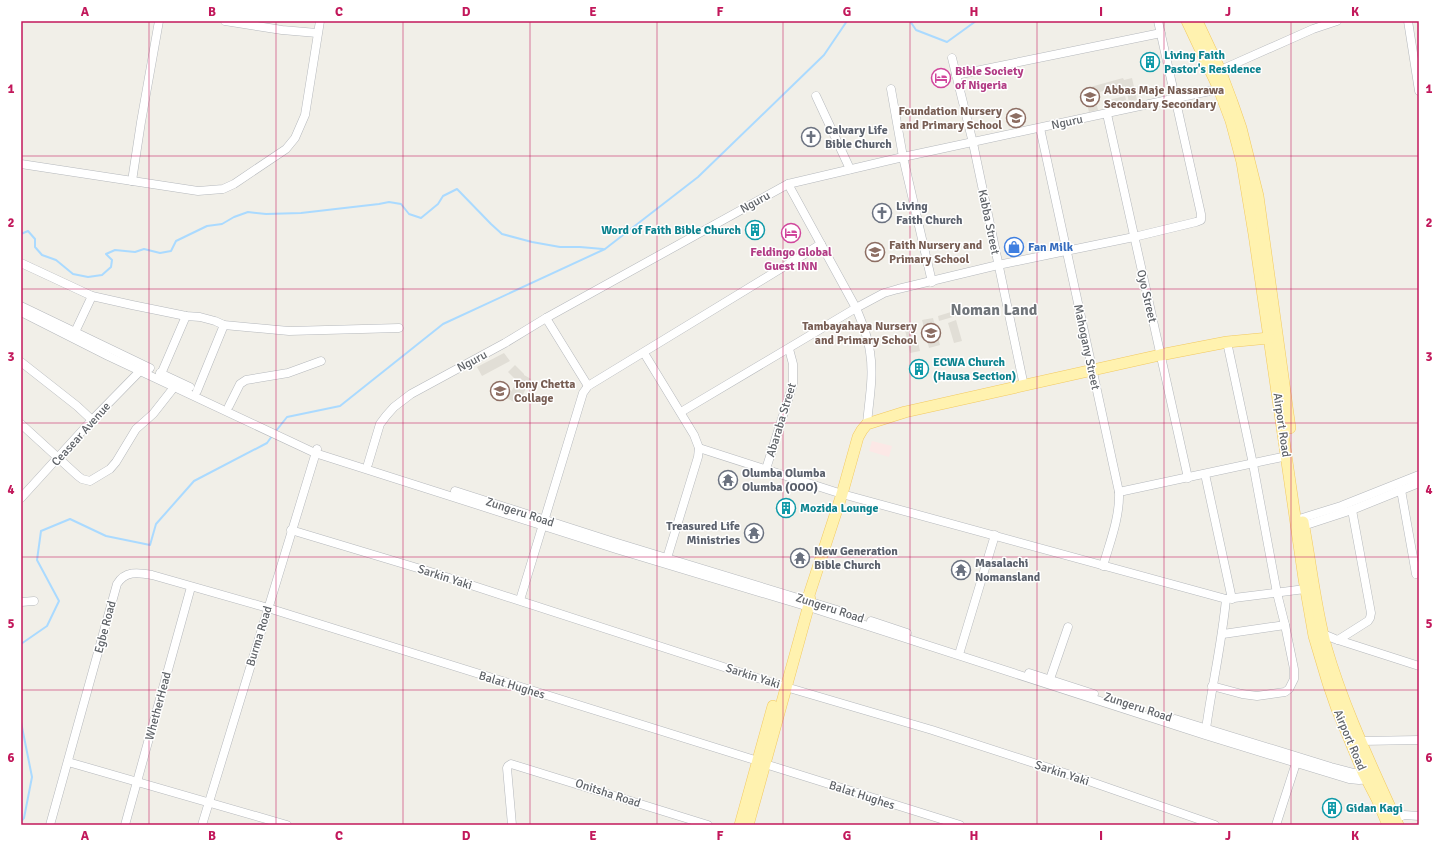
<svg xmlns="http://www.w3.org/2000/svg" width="1440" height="846" font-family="Signika,sans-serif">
<rect width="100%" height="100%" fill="#f1efe8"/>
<!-- education -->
<g fill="#e1ded6">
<polygon points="1123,78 1124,80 1132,78 1137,100 1129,102 1125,86 1114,89 1114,90 1112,91 1112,93 1107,94 1106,92 1103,91 1094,94 1098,110 1089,112 1083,89"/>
<polygon points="1125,96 1127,103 1105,108 1104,101"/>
<polygon points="1023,109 1026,122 1009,127 1006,114"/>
<polygon points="882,244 886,253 868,260 864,251"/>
<polygon points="955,310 956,316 939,321 938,316 951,312 951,311"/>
<polygon points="933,318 940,345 929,348 922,320"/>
<polygon points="956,320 962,341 954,343 948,323"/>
<polygon points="914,323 920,351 910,353 904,325"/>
<polygon points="504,353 510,361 482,376 477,367"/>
<polygon points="515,365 524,374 524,375 531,379 518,404 490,389 493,383 511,392 517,381 508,372"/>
</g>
<!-- medical -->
<polygon fill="#fce8e6" points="872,441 892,446 889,457 869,451"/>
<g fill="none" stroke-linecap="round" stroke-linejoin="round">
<!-- stream -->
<g stroke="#aadaff" stroke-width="2">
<polyline points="910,21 916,30 947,42 976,21"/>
<polyline points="21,234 28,231 35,239 35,247 42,255 56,260 73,274 88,277 102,275 111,267 112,260 106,254 115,250 135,252 144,249 160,253 171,251 176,241 207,226 222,224 234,217 248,212 266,214 301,213 379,204 389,202 401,204 409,214 421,218 438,204 443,196 457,189 491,224 502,234 532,242 560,247 580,247 603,249"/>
<polyline points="276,431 287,417 340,406 443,324 605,249 698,177 824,55 847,21"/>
<polyline points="21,644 47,626 59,601 37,560 41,531 70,519 106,536 150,545 156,524 194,481 267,443 272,436"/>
<polyline points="21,722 32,777 24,818 21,822"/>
</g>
<!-- minor casing -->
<g stroke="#b5b8bc" stroke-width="9">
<g id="minor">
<polyline points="225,21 282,30 317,33"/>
<polyline points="1408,21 1419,91"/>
<polyline points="952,58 973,143 1024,386"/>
<polyline points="1216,72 1313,29 1337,21"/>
<polyline points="956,75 1161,33"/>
<polyline points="891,89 903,157 932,282"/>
<polyline points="816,96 850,169"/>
<polyline points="1107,114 1188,478"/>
<path d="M1040,128L1119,492C1120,517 1110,542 1103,566"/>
<polyline points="21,164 198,191 223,189 234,184 286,149 295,138 305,115 320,21"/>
<polyline points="132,181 141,122 159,21"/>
<path d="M788,184L856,308C862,322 868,337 870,352C874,376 869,400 867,424"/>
<polyline points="21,263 92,296 132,305 186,316 200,317 215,321 224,325 289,331 399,328"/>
<polyline points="21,306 150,368"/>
<polyline points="21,312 108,356 315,453 616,549 809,607 1205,735 1349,779 1359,780 1372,779"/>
<polyline points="546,318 588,386"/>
<polyline points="75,332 92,296"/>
<polyline points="644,353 694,435 699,448 698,457 667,558"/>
<polyline points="21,362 77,406 92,420"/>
<polyline points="160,373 190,387"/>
<polyline points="161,374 186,316"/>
<polyline points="197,391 224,325"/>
<polyline points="229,406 240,384 246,380 288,373 321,361"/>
<polyline points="681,412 856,308 884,293 898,289 998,265 1134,237 1196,222 1201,220 1201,214 1158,21"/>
<polyline points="21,424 78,476 82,479 90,481 110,469 116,462 136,429 153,414 175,386"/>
<polyline points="699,448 842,494 1226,599 1305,589"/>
<polyline points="368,464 380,424 386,416 394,407 411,394 505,343 546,318 788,184 903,157 1219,89"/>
<polyline points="766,469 793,384 793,364 789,349"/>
<polyline points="1205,474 1232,599"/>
<polyline points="1401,490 1416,574"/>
<polyline points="455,491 614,542 837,610"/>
<polyline points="1119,492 1287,456"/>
<polyline points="21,498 92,420 141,370"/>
<polyline points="1296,520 1341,506 1419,475"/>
<polyline points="1300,527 1352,510 1419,483"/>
<polyline points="291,530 434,573 779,685 932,730 1080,778 1215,825"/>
<polyline points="520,600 583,393 588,386 821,244"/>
<polyline points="21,602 34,601"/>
<polyline points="871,621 907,633"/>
<polyline points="1223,634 1285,625"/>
<polyline points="1323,634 1335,639 1419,666"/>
<polyline points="1338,640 1368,621 1370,618 1371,613 1352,510"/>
<polyline points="960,651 995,535"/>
<polyline points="1029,673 1094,694"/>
<polyline points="1050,679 1068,627"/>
<polyline points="1212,686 1242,694 1257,696 1285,692 1289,689 1294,679 1294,669 1285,625 1277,593 1253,464 1227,342"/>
<polyline points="1175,719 1331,767 1354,773 1368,771"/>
<path d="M1206,729C1212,685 1222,643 1226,599"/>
<polyline points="1361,741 1419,740"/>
<polyline points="68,762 287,825"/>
<polyline points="765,764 960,825"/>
<polyline points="1395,819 1404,815 1419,816"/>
<path d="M50,825L117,584C125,571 137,572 152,575L268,608L758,761"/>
<polyline points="125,825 191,587"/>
<polyline points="202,825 317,449"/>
<polyline points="512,825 507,768 508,766 511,764 708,825"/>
<polyline points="1276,825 1296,763"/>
</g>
</g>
<!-- major casing -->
<g stroke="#f2c960" stroke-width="12">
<g id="major">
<polyline points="1187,21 1219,89 1231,121 1242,162 1254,234 1304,579 1314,636 1328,683 1337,709 1363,772 1377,799 1388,825"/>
<polyline points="1197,21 1220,70 1232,102 1241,128 1258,196 1290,428"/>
<path d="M1303,522C1311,564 1315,606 1326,647C1344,709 1372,767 1398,825"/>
<polyline points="740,825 773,706"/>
<polyline points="748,825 810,601 809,595 842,494 858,437 862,430 867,424 905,412 1160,355 1227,342 1269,338"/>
</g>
</g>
<!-- minor -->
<use href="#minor" stroke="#fff" stroke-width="8"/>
<!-- major -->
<use href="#major" stroke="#fff2af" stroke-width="11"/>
</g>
<!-- grid -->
<path fill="none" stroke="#c2185b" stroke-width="1" stroke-opacity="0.55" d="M149,21V825M276,21V825M403,21V825M530,21V825M657,21V825M783,21V825M910,21V825M1037,21V825M1164,21V825M1291,21V825M21,156H1419M21,289H1419M21,423H1419M21,557H1419M21,690H1419"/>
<!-- icons -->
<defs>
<g id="building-ring" transform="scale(1)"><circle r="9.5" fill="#fff" stroke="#0f9aa8" stroke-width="1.5"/><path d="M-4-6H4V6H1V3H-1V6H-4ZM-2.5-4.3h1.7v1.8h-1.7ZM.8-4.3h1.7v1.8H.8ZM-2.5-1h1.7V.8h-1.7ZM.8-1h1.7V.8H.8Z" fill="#0f9aa8"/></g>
<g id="hotel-ring" transform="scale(1)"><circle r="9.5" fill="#fff" stroke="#d1479c" stroke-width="1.5"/><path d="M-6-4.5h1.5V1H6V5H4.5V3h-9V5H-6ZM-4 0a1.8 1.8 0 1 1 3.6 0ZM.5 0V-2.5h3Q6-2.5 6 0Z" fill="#d1479c"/></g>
<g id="school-ring" transform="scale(1)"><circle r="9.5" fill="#fff" stroke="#8d6e63" stroke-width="1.5"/><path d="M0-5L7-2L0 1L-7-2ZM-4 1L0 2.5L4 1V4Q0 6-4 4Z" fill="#8d6e63"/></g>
<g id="church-ring" transform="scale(1)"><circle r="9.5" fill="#fff" stroke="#6b7280" stroke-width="1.5"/><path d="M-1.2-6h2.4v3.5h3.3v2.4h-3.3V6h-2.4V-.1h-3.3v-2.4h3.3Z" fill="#6b7280"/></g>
<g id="shop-ring" transform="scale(1)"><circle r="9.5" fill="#fff" stroke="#3f7fe0" stroke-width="1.5"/><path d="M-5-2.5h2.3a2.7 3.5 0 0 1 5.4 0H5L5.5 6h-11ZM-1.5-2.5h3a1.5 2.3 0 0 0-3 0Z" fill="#3f7fe0"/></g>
<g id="temple-ring" transform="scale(1)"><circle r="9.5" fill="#fff" stroke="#6b7280" stroke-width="1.5"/><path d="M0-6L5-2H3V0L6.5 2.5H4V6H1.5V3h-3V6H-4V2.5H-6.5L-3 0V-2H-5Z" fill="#6b7280"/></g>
</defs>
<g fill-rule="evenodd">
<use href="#building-ring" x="1150" y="62"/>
<use href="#hotel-ring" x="941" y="78"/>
<use href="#school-ring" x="1090" y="97"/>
<use href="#school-ring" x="1016" y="118"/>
<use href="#church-ring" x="811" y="137"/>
<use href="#church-ring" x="882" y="213"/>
<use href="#building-ring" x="755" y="230"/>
<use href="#hotel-ring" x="791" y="233"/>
<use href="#shop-ring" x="1014" y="247"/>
<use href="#school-ring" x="875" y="252"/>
<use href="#school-ring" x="931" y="333"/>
<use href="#building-ring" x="919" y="369"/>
<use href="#school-ring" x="500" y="391"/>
<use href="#temple-ring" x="728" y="480"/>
<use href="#building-ring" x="786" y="508"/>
<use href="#temple-ring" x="754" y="533"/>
<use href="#temple-ring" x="800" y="558"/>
<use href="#temple-ring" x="961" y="570"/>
<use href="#building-ring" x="1332" y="808"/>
</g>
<g text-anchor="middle" stroke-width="3" stroke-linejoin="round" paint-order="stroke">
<!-- culture labels -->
<g font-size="12" font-weight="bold" fill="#0d838f" stroke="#fff" text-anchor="start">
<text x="1164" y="59">Living Faith<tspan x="1164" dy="14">Pastor's Residence</tspan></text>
<text x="741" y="234" text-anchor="end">Word of Faith Bible Church</text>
<text x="933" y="366">ECWA Church<tspan x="933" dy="14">(Hausa Section)</tspan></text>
<text x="800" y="512">Mozida Lounge</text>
<text x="1346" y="812">Gidan Kagi</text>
</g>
<!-- hotel labels -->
<g font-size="12" font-weight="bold" fill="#b23c85" stroke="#fff" text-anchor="start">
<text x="955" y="75">Bible Society<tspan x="955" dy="14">of Nigeria</tspan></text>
<text x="791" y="256" text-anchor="middle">Feldingo Global<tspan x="791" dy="14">Guest INN</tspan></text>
</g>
<!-- education labels -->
<g font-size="12" font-weight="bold" fill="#785e54" stroke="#fff" text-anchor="start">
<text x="1104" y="94">Abbas Maje Nassarawa<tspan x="1104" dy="14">Secondary Secondary</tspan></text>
<text x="1002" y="115" text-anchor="end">Foundation Nursery<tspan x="1002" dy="14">and Primary School</tspan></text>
<text x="889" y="249">Faith Nursery and<tspan x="889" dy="14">Primary School</tspan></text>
<text x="917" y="330" text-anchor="end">Tambayahaya Nursery<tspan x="917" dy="14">and Primary School</tspan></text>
<text x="514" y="388">Tony Chetta<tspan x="514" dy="14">Collage</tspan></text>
</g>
<!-- street labels -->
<g font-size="12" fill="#5f6368" stroke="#fff">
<text transform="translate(1067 122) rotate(-12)" y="4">Nguru</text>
<text transform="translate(755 202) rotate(-29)" y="4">Nguru</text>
<text transform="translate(989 222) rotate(78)" y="4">Kabba Street</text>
<text transform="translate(1147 296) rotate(77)" y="4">Oyo Street</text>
<text transform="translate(1087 347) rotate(78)" y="4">Mahogany Street</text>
<text transform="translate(472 361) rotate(-28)" y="4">Nguru</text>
<text transform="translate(781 420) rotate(-73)" y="4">Abaraba Street</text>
<text transform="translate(1282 425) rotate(82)" y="4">Airport Road</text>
<text transform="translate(81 434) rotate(-48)" y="4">Ceasear Avenue</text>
<text transform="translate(520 512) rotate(18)" y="4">Zungeru Road</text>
<text transform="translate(445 577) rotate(18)" y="4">Sarkin Yaki</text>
<text transform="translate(830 608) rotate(18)" y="4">Zungeru Road</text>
<text transform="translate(105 627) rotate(-75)" y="4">Egbe Road</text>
<text transform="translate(259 636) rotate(-73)" y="4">Burma Road</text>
<text transform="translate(753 676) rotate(18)" y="4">Sarkin Yaki</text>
<text transform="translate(512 685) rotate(17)" y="4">Balat Hughes</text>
<text transform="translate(158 706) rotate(-75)" y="4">WhetherHead</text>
<text transform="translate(1138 707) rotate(18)" y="4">Zungeru Road</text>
<text transform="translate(1350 740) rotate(67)" y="4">Airport Road</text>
<text transform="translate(1062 773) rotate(18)" y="4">Sarkin Yaki</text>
<text transform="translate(608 793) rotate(18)" y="4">Onitsha Road</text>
<text transform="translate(862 795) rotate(18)" y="4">Balat Hughes</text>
</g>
<!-- worship labels -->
<g font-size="12" font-weight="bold" fill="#5b616d" stroke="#fff" text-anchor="start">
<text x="825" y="134">Calvary Life<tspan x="825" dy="14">Bible Church</tspan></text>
<text x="896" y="210">Living<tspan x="896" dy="14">Faith Church</tspan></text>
<text x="742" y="477">Olumba Olumba<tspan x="742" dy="14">Olumba (OOO)</tspan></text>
<text x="740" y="530" text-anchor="end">Treasured Life<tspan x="740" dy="14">Ministries</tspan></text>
<text x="814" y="555">New Generation<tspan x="814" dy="14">Bible Church</tspan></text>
<text x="975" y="567">Masalachi<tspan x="975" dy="14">Nomansland</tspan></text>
</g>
<!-- shop labels -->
<g font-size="12" font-weight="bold" fill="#366cbe" stroke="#fff" text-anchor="start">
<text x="1028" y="251">Fan Milk</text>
</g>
<!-- district labels -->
<g font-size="16" font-weight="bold" fill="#70757a" stroke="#fff">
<text x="994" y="315">Noman Land</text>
</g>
</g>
<!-- border -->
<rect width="1440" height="846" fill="none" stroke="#ffffff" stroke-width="44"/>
<rect x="22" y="22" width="1396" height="802" fill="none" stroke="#c2185b" stroke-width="1.5"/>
<g font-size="13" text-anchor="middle" font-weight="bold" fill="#c2185b">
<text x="85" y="16">A</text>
<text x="212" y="16">B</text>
<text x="339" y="16">C</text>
<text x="466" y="16">D</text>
<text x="593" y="16">E</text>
<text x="720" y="16">F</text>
<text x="847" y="16">G</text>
<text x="974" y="16">H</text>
<text x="1101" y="16">I</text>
<text x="1228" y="16">J</text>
<text x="1355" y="16">K</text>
<text x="11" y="93">1</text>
<text x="1429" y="93">1</text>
<text x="11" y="227">2</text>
<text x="1429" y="227">2</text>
<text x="11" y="361">3</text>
<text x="1429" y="361">3</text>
<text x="11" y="494">4</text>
<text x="1429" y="494">4</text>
<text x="11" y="628">5</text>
<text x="1429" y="628">5</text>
<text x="11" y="762">6</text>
<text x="1429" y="762">6</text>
<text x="85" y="840">A</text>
<text x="212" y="840">B</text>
<text x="339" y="840">C</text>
<text x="466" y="840">D</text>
<text x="593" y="840">E</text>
<text x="720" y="840">F</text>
<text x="847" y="840">G</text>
<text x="974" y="840">H</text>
<text x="1101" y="840">I</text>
<text x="1228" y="840">J</text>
<text x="1355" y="840">K</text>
</g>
</svg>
